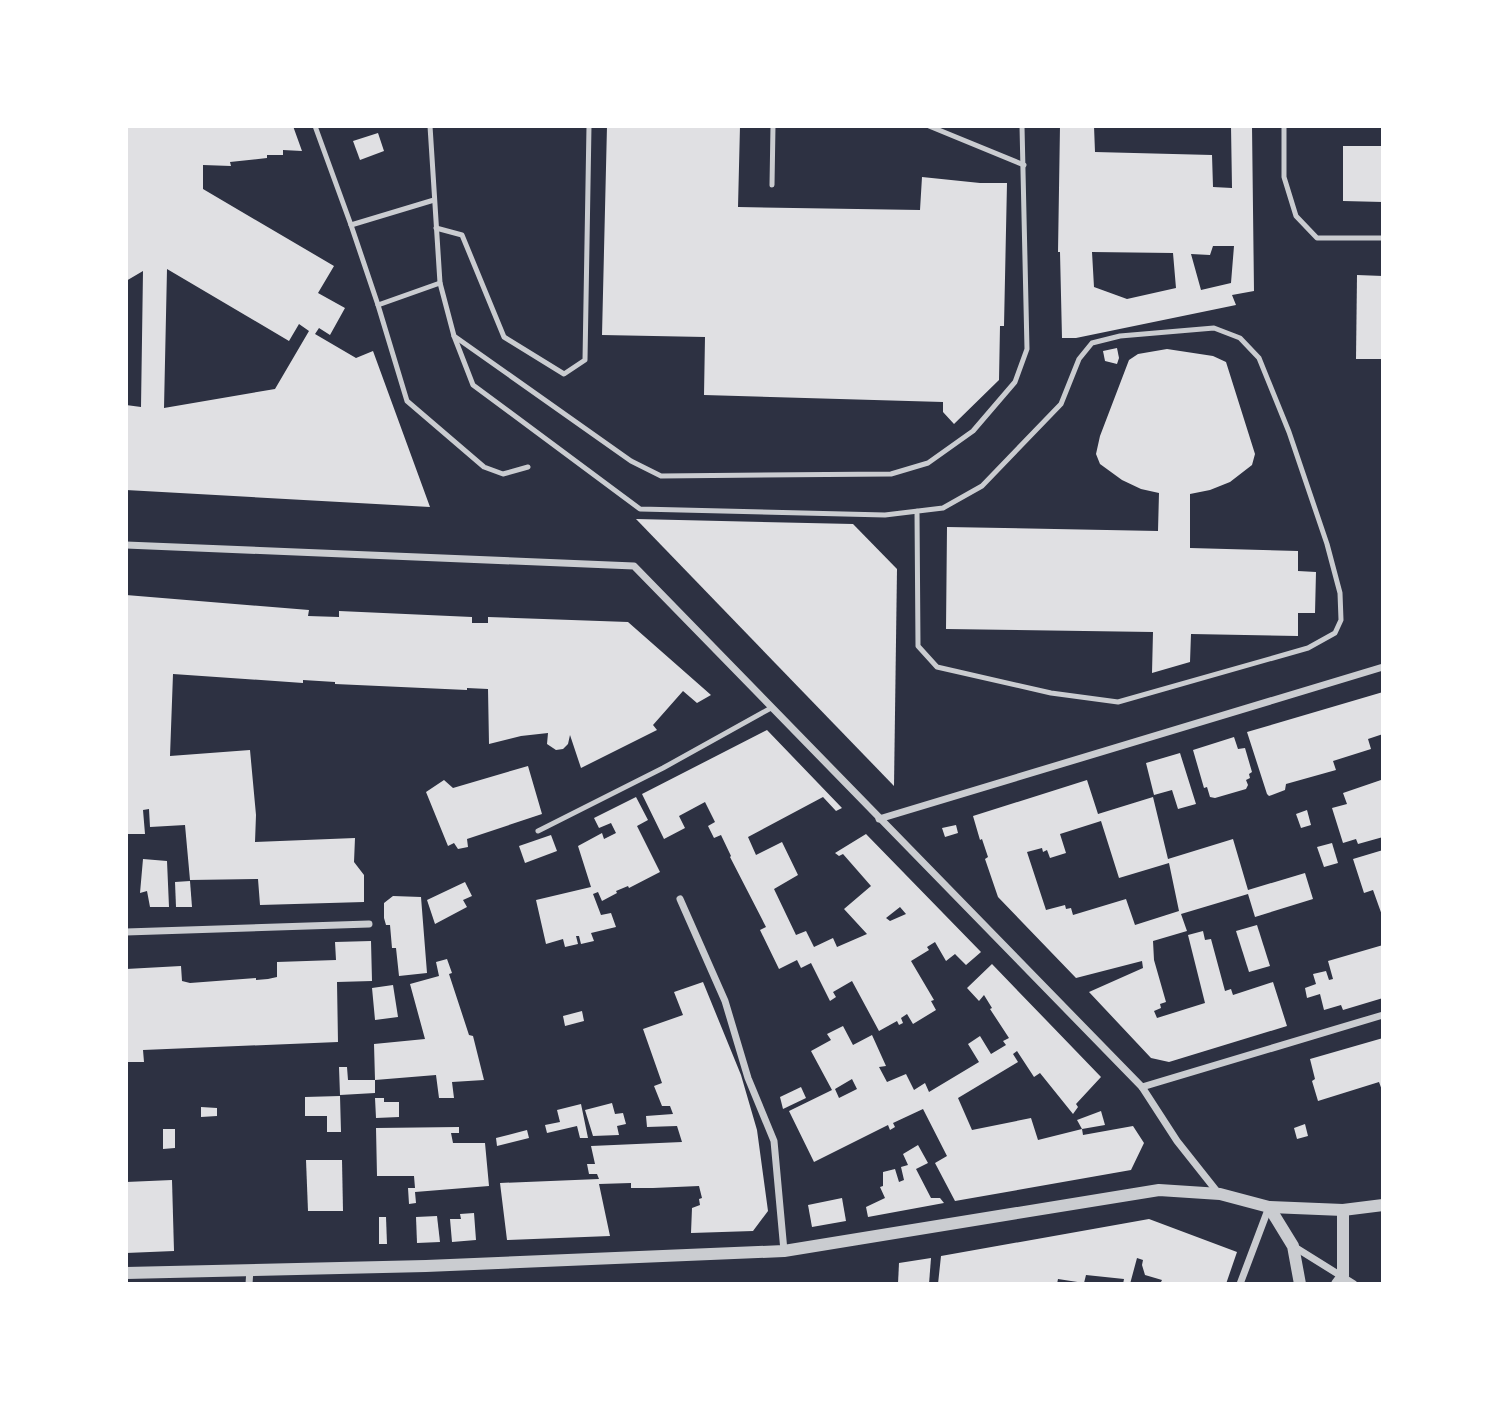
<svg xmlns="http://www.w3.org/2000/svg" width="1509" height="1410" font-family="Ubuntu,sans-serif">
<rect width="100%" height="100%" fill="#2d3142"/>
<!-- building -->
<g fill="#e0e0e3" fill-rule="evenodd">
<path d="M126,126H293L302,151L283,150V155H267V158L230,162L231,166L203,165V189L334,266L318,293L345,308L330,335L319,328L315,334L356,358L373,351L430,507L126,490V405L141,407L143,271L126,281ZM167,269L289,341L299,324L309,331L275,389L164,408Z"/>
<polygon points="607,126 740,126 738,207 920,210 922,177 980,183 1007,183 1004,326 1000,326 999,380 954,424 943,412 943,402 704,395 705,337 602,335"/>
<path d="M1060,126H1094L1095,152L1212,155L1213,187L1232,188L1231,126H1252L1254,291L1232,295L1236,305L1076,338H1062L1060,252H1058ZM1213,246H1234L1231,283L1201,290L1191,254L1210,255ZM1092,252L1173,253L1176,288L1127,299L1094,287Z"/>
<polygon points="378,133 384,151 360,160 353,141"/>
<polygon points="1343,146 1383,146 1383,202 1343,201"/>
<polygon points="1357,275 1383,276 1383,359 1356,359"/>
<polygon points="1117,348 1119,358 1117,364 1105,361 1103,351"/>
<polygon points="1167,349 1213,356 1226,362 1255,454 1252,465 1230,482 1210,490 1190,494 1190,548 1298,551 1298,571 1316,572 1315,613 1298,613 1298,636 1191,634 1190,662 1152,673 1153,632 946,629 947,527 1158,531 1159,493 1141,489 1122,480 1100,464 1096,454 1100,436 1129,360 1138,354"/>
<polygon points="636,519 853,524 897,569 894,786"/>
<polygon points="126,595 309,610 308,616 339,617 339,611 472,617 472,623 488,623 488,617 628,622 711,695 697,703 683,691 653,725 657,730 581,768 570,735 568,744 563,749 556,750 547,744 548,733 521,736 489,744 488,689 467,688 467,690 335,684 335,682 303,680 303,683 173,674 170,756 250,750 256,815 255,842 355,838 354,862 364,875 364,902 260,905 258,879 190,880 185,825 150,827 149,809 143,810 145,834 126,834"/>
<polygon points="1383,692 1383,734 1368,739 1371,749 1333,761 1336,770 1286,784 1285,790 1269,796 1267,794 1247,732"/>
<path d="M767,730L842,808L836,811L823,797L748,837L756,855L782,842L798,875L774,889L796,935L806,931L814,947L833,938L837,947L867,934L844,909L871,886L843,854L839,856L835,853L866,834L981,952L966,965L955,954L946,961L935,942L927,947L929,950L911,961L934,1000L931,1001L936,1010L913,1024L907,1014L901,1018L903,1023L899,1025L897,1021L879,1031L852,981L833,992L836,997L830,1001L811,963L801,968L797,960L779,969L760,930L766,927L730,857L731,856L721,835L714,838L708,826L715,822L705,802L679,816L685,828L664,839L642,794ZM900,907L906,914L890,921L886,918Z"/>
<polygon points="1234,737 1238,749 1245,748 1252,772 1249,774 1250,778 1246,780 1248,785 1246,789 1215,798 1210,797 1207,787 1204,788 1193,750"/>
<polygon points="1180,753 1196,804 1178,809 1172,790 1154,795 1146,763"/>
<polygon points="528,766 542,814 467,839 468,847 458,849 454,843 448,846 426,792 444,780 453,788"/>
<path d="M1087,780L1098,814L1153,797L1168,859L1233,839L1248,890L1305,873L1313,899L1255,917L1248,894L1181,914L1187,931L1153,941L1154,960L1166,1002L1160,1004L1161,1008L1154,1011L1157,1018L1205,1003L1188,935L1203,931L1205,940L1211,939L1225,991L1231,989L1233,995L1273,982L1287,1026L1169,1062L1151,1058L1089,992L1143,968L1142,961L1076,978L998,897L985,859L988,857L982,839L980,840L973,816ZM1101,821L1119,878L1169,863L1179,911L1135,925L1126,899L1073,915L1071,908L1066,909L1065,905L1046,910L1027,852L1042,848L1043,852L1047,850L1050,858L1066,853L1060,834Z"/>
<polygon points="1381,780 1383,788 1383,837 1358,844 1356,839 1343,843 1332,808 1347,804 1343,793"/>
<polygon points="636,797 648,820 637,826 660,872 629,888 628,886 616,891 617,893 602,901 598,892 593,894 601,915 611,913 616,927 591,933 594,941 581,944 579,936 576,936 578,944 565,947 563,939 546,944 536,900 591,887 578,846 602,833 604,839 616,833 611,823 599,828 594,818"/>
<polygon points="1307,810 1311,825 1301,828 1296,814"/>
<polygon points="956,825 958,833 945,837 942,828"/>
<polygon points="551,835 557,851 525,863 519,846"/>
<polygon points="1332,843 1338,863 1324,867 1317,847"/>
<polygon points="1383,850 1383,918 1373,890 1364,893 1353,859"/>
<polygon points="143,859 167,861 169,907 150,907 147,891 140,893"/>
<polygon points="190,881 192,907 176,907 175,882"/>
<polygon points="465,882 472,896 463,900 467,907 435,924 427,900"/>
<polygon points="393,896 421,897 427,973 399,976 396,948 392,948 390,925 386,925 384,918 384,903"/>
<polygon points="1257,925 1270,966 1249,972 1236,931"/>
<polygon points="371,941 372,981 337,982 338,1042 143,1050 144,1062 126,1062 126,969 181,966 182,981 190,983 256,978 256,980 268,979 277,977 277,962 336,960 335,942"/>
<polygon points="1383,945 1383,998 1343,1010 1341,1005 1324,1010 1320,994 1307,998 1305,988 1316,984 1313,974 1326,971 1329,980 1333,979 1328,961"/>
<polygon points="447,959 452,973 449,974 469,1035 473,1036 484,1080 452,1082 454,1098 439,1098 436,1075 375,1080 374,1044 425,1039 410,984 439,976 436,962"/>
<path d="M992,964L1101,1077L1076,1104L1078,1107L1073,1114L1040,1073L1034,1077L1017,1051L1013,1054L1018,1062L958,1098L972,1130L1031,1118L1038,1140L1082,1129L1083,1135L1133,1126L1144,1143L1131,1170L955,1201L935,1163L947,1156L923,1109L893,1123L895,1127L890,1130L888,1125L814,1162L789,1111L832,1090L811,1051L831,1040L827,1034L843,1026L853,1045L872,1035L886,1066L879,1067L887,1082L906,1074L914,1090L925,1083L929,1092L979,1062L968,1044L980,1036L991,1054L1006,1045L1003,1041L1009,1038L990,1009L992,1008L984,995L979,1001L967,988ZM852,1079L857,1089L839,1098L835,1089Z"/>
<polygon points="703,982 741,1075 757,1130 768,1211 753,1231 691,1233 692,1208 700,1205 699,1199 702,1198 699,1186 653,1188 631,1188 631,1183 599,1184 610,1236 507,1240 500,1183 599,1179 597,1174 589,1174 587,1164 595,1164 591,1146 682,1142 677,1126 647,1127 646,1116 673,1114 670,1106 662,1106 654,1086 662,1083 643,1029 683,1015 674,992"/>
<polygon points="393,985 398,1017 375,1020 372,988"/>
<polygon points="582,1011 584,1021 565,1026 563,1016"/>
<polygon points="1383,1038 1383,1093 1379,1082 1318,1101 1312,1081 1315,1079 1310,1059"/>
<polygon points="339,1067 347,1067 348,1080 375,1080 375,1093 340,1095"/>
<polygon points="801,1087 806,1098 783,1109 780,1097"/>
<polygon points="340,1096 341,1132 327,1132 327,1116 305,1116 305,1097"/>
<polygon points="375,1098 384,1098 384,1102 399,1102 399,1117 376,1118"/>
<polygon points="612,1103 615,1114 623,1113 626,1124 617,1126 619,1135 593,1136 585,1110"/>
<polygon points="581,1104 588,1138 580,1138 577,1126 547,1133 545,1125 560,1122 557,1110"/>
<polygon points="201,1107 217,1108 217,1116 201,1117"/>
<polygon points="1101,1111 1105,1125 1082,1129 1077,1120"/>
<polygon points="1305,1124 1308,1136 1297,1139 1294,1128"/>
<polygon points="459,1127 459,1133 451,1133 453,1143 485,1143 489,1186 415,1192 416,1203 409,1204 408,1188 415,1188 414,1176 377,1176 376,1128"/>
<polygon points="163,1129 175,1129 175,1148 163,1149"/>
<polygon points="527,1130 529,1138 497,1146 496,1138"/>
<polygon points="918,1145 928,1163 916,1169 931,1198 940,1198 944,1203 868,1217 866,1207 885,1198 880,1187 883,1186 883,1172 895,1169 899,1182 904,1180 901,1167 908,1165 903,1154"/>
<polygon points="306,1160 342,1160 343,1211 308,1211"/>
<polygon points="172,1180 174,1251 126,1253 126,1182"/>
<polygon points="842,1198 846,1221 812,1227 808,1205"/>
<polygon points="474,1213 476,1240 452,1242 450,1219 461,1219 460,1214"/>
<polygon points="437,1216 440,1242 417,1243 416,1217"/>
<polygon points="379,1217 386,1217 387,1244 379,1244"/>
<polygon points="1149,1219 1237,1252 1226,1284 1160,1284 1162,1280 1145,1275 1142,1265 1143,1260 1137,1258 1130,1284 1123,1284 1124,1279 1086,1275 1084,1283 1058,1279 1057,1284 938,1284 941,1256"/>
<polygon points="931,1258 929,1284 898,1284 899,1263"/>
</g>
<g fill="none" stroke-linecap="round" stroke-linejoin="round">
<!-- service -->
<g stroke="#caccd0" stroke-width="5">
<polyline points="315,126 351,225"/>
<polyline points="430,126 440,283 454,336 631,461 661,476 891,474 928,463 973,431 1015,382 1027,349 1022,126"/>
<polyline points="929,126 1024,165"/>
<polyline points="1284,126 1284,177 1296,216 1317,238 1383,238"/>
<polyline points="772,185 773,126"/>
<polyline points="436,228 462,235 504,337 564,374 585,360 589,126"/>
<polyline points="440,283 378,305 407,401 484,467 503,474 528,467"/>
<polyline points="378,305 351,225 434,200"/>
<polyline points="454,336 473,385 640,509 885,515 943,508 982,486 1061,404 1079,359 1092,343 1120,336 1214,328 1240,338 1259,358 1289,432 1327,544 1340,593 1341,620 1335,633 1308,648 1118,702 1051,693 937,667 918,646 917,511"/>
<polyline points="538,831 663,768 771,708"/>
</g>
<!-- minor -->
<g stroke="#caccd0" stroke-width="7">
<polyline points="126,545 634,566 1142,1087 1177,1141 1219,1194"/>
<polyline points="879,819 1383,667"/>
<polyline points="680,899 725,1001 748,1078 774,1141 784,1251"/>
<polyline points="126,932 369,924"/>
<polyline points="1142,1087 1383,1015"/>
<polyline points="1293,1246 1354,1284"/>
<polyline points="249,1284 250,1269"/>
<polyline points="1240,1284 1269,1207"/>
</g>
<!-- tertiary -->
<g stroke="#caccd0" stroke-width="12">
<polyline points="1269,1207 1293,1246 1300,1284"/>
<polyline points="126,1273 426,1266 784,1251 1159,1190 1220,1194 1269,1207 1343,1210 1383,1205"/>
<polyline points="1337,1284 1343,1276 1343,1210"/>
</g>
</g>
<!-- border -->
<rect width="1509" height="1410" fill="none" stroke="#ffffff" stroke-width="256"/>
</svg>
